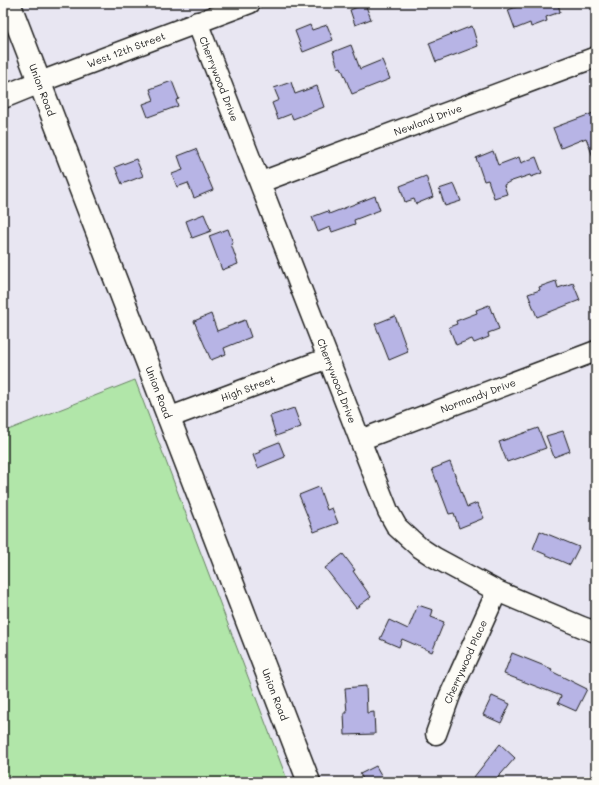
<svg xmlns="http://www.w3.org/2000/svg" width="599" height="785" font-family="Mali,sans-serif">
<rect width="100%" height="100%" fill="#e8e6f2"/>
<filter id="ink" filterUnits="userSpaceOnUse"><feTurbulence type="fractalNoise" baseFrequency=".025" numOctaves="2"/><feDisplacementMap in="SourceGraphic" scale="8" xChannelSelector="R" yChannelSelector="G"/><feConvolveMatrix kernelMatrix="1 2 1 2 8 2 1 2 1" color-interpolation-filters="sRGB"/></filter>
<g filter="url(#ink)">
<!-- green -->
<polygon fill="#b1e6a9" stroke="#668162" points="135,380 288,782 3,782 3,432"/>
<!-- building -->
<g fill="#b7b4e5" stroke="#1c1c1c">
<polygon points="527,3 558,3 560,12 546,17 547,21 531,27 530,23 515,29 508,10"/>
<polygon points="365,4 371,19 355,25 350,10"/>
<polygon points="310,25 312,30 327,25 333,40 303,52 295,31"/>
<polygon points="472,26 478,46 436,62 429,43"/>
<polygon points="351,45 360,69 382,60 390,79 352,94 341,67 338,68 333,52"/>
<polygon points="172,81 179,99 176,100 178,106 148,117 143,104 154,100 150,89"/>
<polygon points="291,82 295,94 317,86 324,107 293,119 291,114 278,119 272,103 279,100 274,88"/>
<polygon points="596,112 596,162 595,162 586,138 561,148 553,128"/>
<polygon points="196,149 213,190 194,198 188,183 177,187 172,174 183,170 178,156"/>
<polygon points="493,151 498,165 519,157 521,163 536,157 542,173 531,177 530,175 509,182 504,185 507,194 494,198 488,180 484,181 476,158"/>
<polygon points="136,159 143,176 122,184 115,167"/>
<polygon points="426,176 433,197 416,204 414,199 405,202 400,186"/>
<polygon points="454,184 461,201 445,206 439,189"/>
<polygon points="375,196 380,210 354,220 355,224 332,232 330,227 318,232 312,217 328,211 329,214"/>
<polygon points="204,214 211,231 192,238 186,221"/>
<polygon points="228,229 233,243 231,244 238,264 222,270 209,236"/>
<polygon points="556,281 558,288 573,283 580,300 537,317 528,294 540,290 539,287"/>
<polygon points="489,305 492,313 493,312 499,329 488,333 489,337 474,343 472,339 456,345 449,327 457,324 456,321 477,313 476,310"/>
<polygon points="211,314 217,331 245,320 251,337 224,348 226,354 211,360 194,321"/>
<polygon points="395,316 408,352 389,360 375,324"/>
<polygon points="294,408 301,427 276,436 270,416"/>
<polygon points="538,428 546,448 507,462 499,442"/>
<polygon points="563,431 570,451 554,457 546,436"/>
<polygon points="279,442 285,457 258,468 253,455 260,452 259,450"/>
<polygon points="450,462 467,507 477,503 484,518 459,528 454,513 449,514 432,469"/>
<polygon points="319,487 327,510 332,508 338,523 314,532 299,495"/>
<polygon points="540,531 579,547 570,565 533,549"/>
<polygon points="343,554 355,570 353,571 371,597 356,608 325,568"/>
<polygon points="418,605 433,610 431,617 444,622 432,652 402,639 399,647 380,639 389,620 408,629"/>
<polygon points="512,653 552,669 551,671 587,689 576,711 558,703 561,696 504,674"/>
<polygon points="366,686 367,713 374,712 375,734 345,735 344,713 347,713 345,688"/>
<polygon points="492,696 510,704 501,723 483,715"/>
<polygon points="500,744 515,758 494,782 470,782"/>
<polygon points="376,766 385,782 365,782 360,774"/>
</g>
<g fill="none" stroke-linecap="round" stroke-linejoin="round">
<!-- minor casing -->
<g stroke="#1c1c1c" stroke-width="23">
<g id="minor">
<path id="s1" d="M197,22L360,440L388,511L397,527L419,547L434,557L497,591L582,627L596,632"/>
<path id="s2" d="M40,82L250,3"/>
<path id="s3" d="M261,182L596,57"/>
<path id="s4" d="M168,418L328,358"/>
<path id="s5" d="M360,440L596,351"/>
<path id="s6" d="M436,734L450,695L497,591"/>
</g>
</g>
<!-- major casing -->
<g stroke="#1c1c1c" stroke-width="25">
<g id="major">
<path id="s7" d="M9,3L309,782"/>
<polyline points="3,97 40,82"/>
</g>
</g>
<!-- minor -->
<use href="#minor" stroke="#fdfcf7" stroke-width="20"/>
<!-- major -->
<use href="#major" stroke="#fdfcf7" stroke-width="22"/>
</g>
</g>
<g text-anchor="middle" stroke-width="3.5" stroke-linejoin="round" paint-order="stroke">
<!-- street labels -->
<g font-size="10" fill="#1c1c1c" stroke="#fdfcf7">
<text dy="4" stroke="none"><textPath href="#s2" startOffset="92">West 12th Street</textPath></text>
<text dy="4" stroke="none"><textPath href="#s1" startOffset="61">Cherrywood Drive</textPath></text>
<text dy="4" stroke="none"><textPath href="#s7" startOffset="93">Union Road</textPath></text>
<text dy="4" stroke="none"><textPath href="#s3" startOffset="178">Newland Drive</textPath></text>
<text dy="4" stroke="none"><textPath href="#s1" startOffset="385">Cherrywood Drive</textPath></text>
<text dy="4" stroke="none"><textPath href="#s4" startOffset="85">High Street</textPath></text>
<text dy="4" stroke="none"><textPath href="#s7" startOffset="417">Union Road</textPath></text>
<text dy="4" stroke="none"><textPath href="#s5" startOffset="126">Normandy Drive</textPath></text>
<text dy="4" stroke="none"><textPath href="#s6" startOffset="78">Cherrywood Place</textPath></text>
<text dy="4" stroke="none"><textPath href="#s7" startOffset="741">Union Road</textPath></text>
</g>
</g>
<!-- margin -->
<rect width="599" height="785" fill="none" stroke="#fdfcf7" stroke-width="16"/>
<rect x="8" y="8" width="583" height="769" fill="none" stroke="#1c1c1c" stroke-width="1.5" filter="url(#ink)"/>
</svg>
